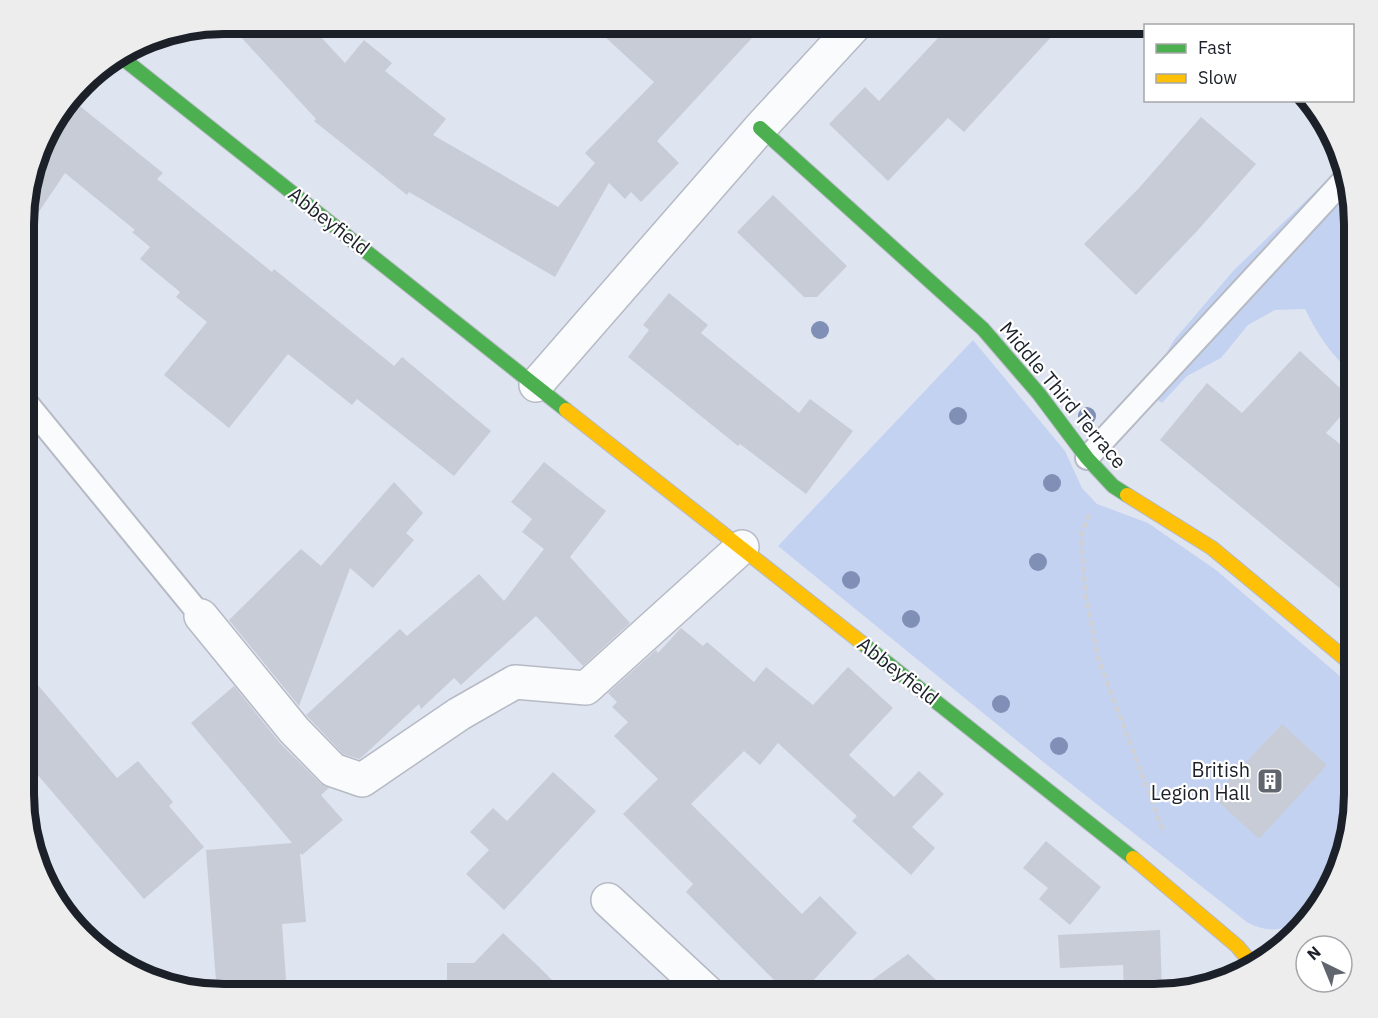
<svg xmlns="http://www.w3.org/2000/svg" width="1378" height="1018" font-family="'IBM Plex Sans',sans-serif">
<rect width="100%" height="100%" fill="#dfe4f1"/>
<!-- green -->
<g fill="#c4d2f2">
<path d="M1341,167L1354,224V373C1331,357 1317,333 1305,309L1275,310L1248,325L1221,358L1187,376L1162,403L1140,388L1159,366L1174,340L1234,270Z"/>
<path d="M973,340L1065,451L1082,488L1097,504L1148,523L1216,570L1354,688C1354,748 1361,814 1339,870C1332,887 1318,902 1305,913C1287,931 1271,934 1248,923L1047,765L778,546Z"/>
</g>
<!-- building -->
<g fill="#c8ccd6">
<polygon points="229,24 309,24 345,63 364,40 392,63 385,71 446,119 433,135 558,207 595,163 585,153 654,82 591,24 765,24 657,141 679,163 641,202 631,192 625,199 609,183 555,277 409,192 407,195 314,121 316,119"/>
<polygon points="951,24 1063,24 964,132 948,118 888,181 829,124 865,87 879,101"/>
<polygon points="71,99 163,173 157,179 272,272 274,269 394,366 402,357 491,431 454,476 357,399 352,405 288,354 229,428 164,375 207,322 176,297 180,292 140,259 150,247 132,232 135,230 65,173 26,231 26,198 51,124"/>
<polygon points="1201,117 1256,164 1198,230 1136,295 1084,244 1140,187"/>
<polygon points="773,195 847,266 817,297 804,297 737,232"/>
<polygon points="669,293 708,325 701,333 799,413 810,399 853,431 806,494 740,444 738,446 628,357 649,330 643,325"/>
<polygon points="1300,351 1354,401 1326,433 1354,455 1354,600 1160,440 1207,383 1242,413"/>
<polygon points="544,462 606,511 570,557 630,623 583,666 536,616 461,685 454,678 421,709 419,704 362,757 359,759 343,754 306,715 400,629 407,636 479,574 504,601 544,549 522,532 532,519 511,502"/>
<polygon points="394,482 423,513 406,533 414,540 373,588 350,568 299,706 229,620 301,549 321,566"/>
<polygon points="681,628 703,646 707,642 754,682 766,667 813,705 848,667 893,708 849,755 894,797 919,771 944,794 912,827 935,848 911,875 852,821 857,816 778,743 760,765 744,751 691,804 802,914 820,896 857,933 801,994 788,994 686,892 693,884 623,814 658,779 614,736 628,722 612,707 617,702 608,693 656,650 658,653"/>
<polygon points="25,670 117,778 138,761 173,802 169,806 204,847 144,899 25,760"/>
<polygon points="234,686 280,743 320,783 329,788 321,795 343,820 302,855 300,853 306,922 282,924 287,994 217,994 206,850 292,843 191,723"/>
<polygon points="1282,724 1327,765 1259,839 1213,797"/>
<polygon points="553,772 596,811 504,910 466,874 489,850 470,832 493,808 507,821"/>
<polygon points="1046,841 1101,887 1070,925 1039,899 1048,888 1023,868"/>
<polygon points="1160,930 1162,992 1124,994 1123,965 1060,968 1058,935"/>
<polygon points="503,933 538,966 566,994 447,994 447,963 474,963"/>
<polygon points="908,954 951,994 853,994"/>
</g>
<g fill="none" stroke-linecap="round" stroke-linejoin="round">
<!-- lane casing -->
<g stroke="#b6bac4" stroke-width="26">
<g id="lane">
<polyline points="25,401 201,616"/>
<polyline points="1087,458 1344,180"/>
</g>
</g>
<!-- street casing -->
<g stroke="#b6bac4" stroke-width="36">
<g id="street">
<polyline points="536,385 760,128 856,24"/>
<polyline points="201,616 294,730 333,770 362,780 459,714 515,682 586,688 742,547"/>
<polyline points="608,900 709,994"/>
</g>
</g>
<!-- fast casing -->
<g stroke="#b6bac4" stroke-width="16">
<g id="fast">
<polyline points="121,57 566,410"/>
<polyline points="760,128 983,329 1039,394 1087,458 1113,486 1127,495"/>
<polyline points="862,643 1133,858"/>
</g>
</g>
<!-- slow casing -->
<g stroke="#b6bac4" stroke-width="16">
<g id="slow">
<polyline points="566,410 862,643"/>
<polyline points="1127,495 1212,548 1354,666"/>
<polyline points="1133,858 1237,946 1253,965"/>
</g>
</g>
<!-- path -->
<polyline stroke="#cfd0d3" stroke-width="4" stroke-dasharray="6 3" stroke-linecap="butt" points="1089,514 1082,533 1082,553 1086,597 1098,658 1164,833"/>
<!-- lane -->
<use href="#lane" stroke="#fafbfd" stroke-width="22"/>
<!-- street -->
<use href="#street" stroke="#fafbfd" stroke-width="33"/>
<!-- fast -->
<use href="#fast" stroke="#4caf50" stroke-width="14"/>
<!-- slow -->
<use href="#slow" stroke="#ffc107" stroke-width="14"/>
</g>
<!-- trees -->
<g fill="#808fb6">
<circle cx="820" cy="330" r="9"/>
<circle cx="958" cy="416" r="9"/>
<circle cx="1087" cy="416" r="9"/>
<circle cx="1052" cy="483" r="9"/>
<circle cx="1038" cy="562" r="9"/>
<circle cx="851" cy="580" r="9"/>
<circle cx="911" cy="619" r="9"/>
<circle cx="1001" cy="704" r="9"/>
<circle cx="1059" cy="746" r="9"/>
</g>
<!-- icons -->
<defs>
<g id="building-square" transform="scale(1.35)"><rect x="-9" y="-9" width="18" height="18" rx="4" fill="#60656e" stroke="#fff"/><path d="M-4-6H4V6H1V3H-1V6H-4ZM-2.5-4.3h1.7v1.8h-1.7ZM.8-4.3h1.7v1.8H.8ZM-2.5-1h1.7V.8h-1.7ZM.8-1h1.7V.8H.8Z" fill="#fff"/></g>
</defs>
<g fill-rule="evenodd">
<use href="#building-square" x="1270" y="781"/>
</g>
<g text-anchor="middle" stroke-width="4.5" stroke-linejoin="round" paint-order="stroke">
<!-- street labels -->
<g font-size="20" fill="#1c2028" stroke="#fff">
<text transform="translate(329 221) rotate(38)" y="7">Abbeyfield</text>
<text transform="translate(1063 395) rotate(50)" y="7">Middle Third Terrace</text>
<text transform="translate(898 671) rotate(38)" y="7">Abbeyfield</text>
</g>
<!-- poi labels -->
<g font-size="20" fill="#1c2028" stroke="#fff" text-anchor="end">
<text x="1250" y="777">British<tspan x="1250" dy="23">Legion Hall</tspan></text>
</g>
</g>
<!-- crop -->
<path d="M0 0H1378V1018H0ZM224 34H1154A190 190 0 0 1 1344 224V794A190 190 0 0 1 1154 984H224A190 190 0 0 1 34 794V224A190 190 0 0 1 224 34Z" fill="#ededee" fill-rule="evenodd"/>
<path fill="none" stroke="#1c2028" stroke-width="8" d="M224 34H1154A190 190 0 0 1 1344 224V794A190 190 0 0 1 1154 984H224A190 190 0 0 1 34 794V224A190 190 0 0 1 224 34Z"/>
<!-- legend -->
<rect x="1144" y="24" width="210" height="78" fill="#ffffff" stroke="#a4a6a9" stroke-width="1.5"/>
<rect x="1156" y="44" width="30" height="9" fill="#4caf50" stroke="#a4a6a9" stroke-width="1.5"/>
<text x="1198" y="54" font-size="18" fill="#1c2028">Fast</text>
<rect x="1156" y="74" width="30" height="9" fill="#ffc107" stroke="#a4a6a9" stroke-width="1.5"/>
<text x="1198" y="84" font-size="18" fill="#1c2028">Slow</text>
<!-- north arrow -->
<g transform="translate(1324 964) rotate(317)"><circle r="28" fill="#ffffff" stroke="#a4a6a9" stroke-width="1.5"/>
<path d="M0-4.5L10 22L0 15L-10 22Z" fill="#60656e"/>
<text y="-9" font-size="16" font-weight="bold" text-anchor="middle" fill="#1c2028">N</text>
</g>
</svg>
